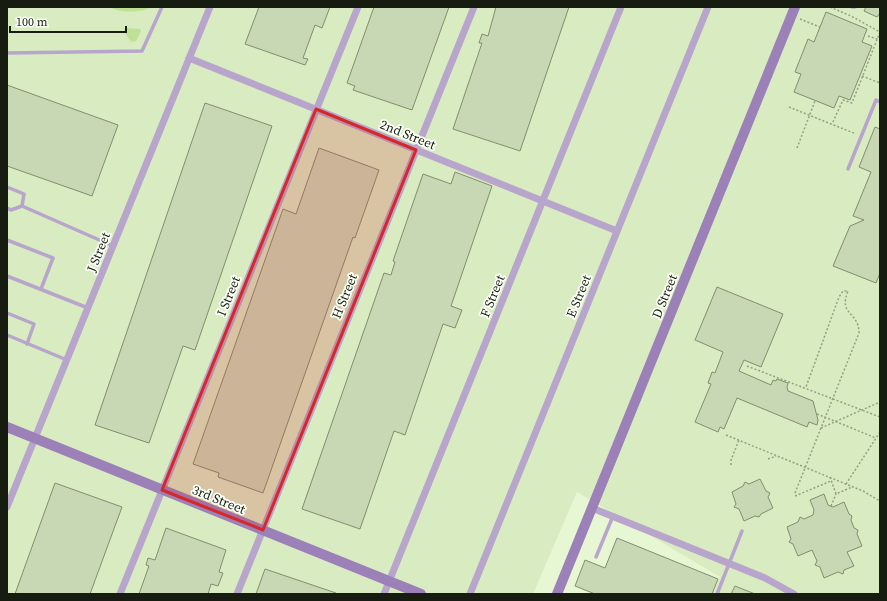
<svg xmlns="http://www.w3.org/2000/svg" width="887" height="601" font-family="'Source Serif 4',serif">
<rect width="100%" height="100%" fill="#e7f7d4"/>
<!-- built -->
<polygon fill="#d9ebc1" points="7,7 880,7 880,594 712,594 720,577 577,492 533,594 7,594"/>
<!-- green -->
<g fill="#c0e094">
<path d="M110,7H151C143,13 118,13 110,7Z"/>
<polygon points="125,28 140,29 141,31 136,41 131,42 124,31"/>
</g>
<!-- building -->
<g fill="#c8d7b4" stroke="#818e6f">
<polygon points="259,7 330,7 322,28 315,25 303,58 308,59 305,65 245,44"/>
<polygon points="374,7 449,7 412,110 353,90 355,86 347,83"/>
<polygon points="496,7 569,7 520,151 453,129 482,43 479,43 482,34 488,36"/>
<polygon points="866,7 880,7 880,13 877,17 864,11"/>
<polygon points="826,12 867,29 862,42 872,46 850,100 839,96 834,108 794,92 801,74 795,72 808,39 814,42"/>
<polygon points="7,85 118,125 92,196 7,166"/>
<polygon points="205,103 272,126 195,350 183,346 149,443 95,425"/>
<polygon points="875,127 880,129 880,273 876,283 833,266 850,226 864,220 853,216 871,172 859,167"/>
<polygon points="319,148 379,170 355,238 353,237 263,493 218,477 219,473 193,464 283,209 296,214"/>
<polygon points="455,172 492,186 451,306 462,310 455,328 443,324 405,435 394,431 360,529 302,509 384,273 391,275 395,262 393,261 423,174 451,184"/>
<polygon points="717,287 783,314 761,367 744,360 739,371 771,385 773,380 776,381 777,379 788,383 787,387 788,391 813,401 818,420 817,425 809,422 807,427 737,398 724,429 720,427 718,432 695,422 711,384 708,383 712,372 715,373 723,352 695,340"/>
<polygon points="760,479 766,491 770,493 768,497 773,508 761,514 759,517 755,516 744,521 739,509 734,507 736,504 732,492 743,486 745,482 749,484"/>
<polygon points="55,483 122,507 90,594 15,594"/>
<polygon points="824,494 828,505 833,507 844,502 849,514 852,516 851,520 854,528 858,530 857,534 862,546 847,552 854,566 844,570 843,574 838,572 824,578 820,567 815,565 817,561 812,550 798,556 793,544 789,542 791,539 787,527 798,522 800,517 804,519 813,515 814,510 810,500"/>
<polygon points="166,528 226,550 219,572 223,573 218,586 211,584 208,594 139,594 149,566 146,565 148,558 155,560"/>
<polygon points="617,538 718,579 712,594 595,594 575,586 585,560 605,568"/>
<polygon points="265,569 336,593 336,594 256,594"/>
<polygon points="735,586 755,594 731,594"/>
</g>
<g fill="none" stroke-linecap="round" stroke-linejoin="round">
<!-- path -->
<g stroke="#949f85" stroke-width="1.5" stroke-dasharray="2 2" stroke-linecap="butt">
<polyline points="830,7 851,16 880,32 852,103 843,100 832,124"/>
<polyline points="800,19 820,27"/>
<polyline points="868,36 880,40"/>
<polyline points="862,76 880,83"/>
<polyline points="789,107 856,134"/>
<polyline points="797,148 815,101"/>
<polyline points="747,366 880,417"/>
<polyline points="817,414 876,438"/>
<polyline points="821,428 880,402"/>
<polyline points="726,435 863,491 880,501"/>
<polyline points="768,459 776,456"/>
<polyline points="731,465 731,460 739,440"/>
<polyline points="830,477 836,494 852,487"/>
<polyline points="846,484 880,432"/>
<path d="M795,493L859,333C859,311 838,316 848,291H843L839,297L806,387"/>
<polyline points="795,496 831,481"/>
<polyline points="831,506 836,494"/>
</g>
<!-- lane -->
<g stroke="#b7a5cc" stroke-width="3.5">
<polyline points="852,7 855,7"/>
<polyline points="7,53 142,51 162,7"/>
<polyline points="848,169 876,100 880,102"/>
<polyline points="7,187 24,194 22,206"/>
<polyline points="7,208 11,210 22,206 113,246"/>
<polyline points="7,240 53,258 41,289"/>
<polyline points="7,276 88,308"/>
<polyline points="7,313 34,324 27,344"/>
<polyline points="7,335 67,360"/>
<polyline points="596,557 613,516"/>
<polyline points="717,594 742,531"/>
</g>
<!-- street -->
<g stroke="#b7a5cc" stroke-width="7">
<polyline points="189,58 617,231"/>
<polyline points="7,507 210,7"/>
<polyline points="592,508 765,578 794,594"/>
<polyline points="120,594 358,7"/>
<polyline points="237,594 474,7"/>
<polyline points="384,594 621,7"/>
<polyline points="470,594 708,7"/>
</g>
<!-- secondary -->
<g stroke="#9b81b8" stroke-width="10">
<polyline points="7,427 421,594"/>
<polyline points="557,594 795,7"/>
</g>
</g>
<!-- marked area -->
<path fill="#d62828" fill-opacity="0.2" stroke="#d62828" stroke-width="3" stroke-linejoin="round" d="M316,109L416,150L263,530L162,490Z"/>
<g text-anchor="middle" stroke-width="3.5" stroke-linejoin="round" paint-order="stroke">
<!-- street labels -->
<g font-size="13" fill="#171c10" stroke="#fbfff7">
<text transform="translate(408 134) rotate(22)" y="5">2nd Street</text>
<text transform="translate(98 252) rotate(-68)" y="5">J Street</text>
<text transform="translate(228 296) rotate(-68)" y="5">I Street</text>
<text transform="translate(344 296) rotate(-68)" y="5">H Street</text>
<text transform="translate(492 296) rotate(-68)" y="5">F Street</text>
<text transform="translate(578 296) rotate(-68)" y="5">E Street</text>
<text transform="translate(664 296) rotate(-68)" y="5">D Street</text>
<text transform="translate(219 499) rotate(22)" y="5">3rd Street</text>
</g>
</g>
<!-- border -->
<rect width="887" height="601" fill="none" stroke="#171c10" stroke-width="16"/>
<!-- scale -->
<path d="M10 26v6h116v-6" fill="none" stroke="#171c10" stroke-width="2"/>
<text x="16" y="26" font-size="12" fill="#171c10" stroke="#fbfff7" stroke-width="3" paint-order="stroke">100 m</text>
</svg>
